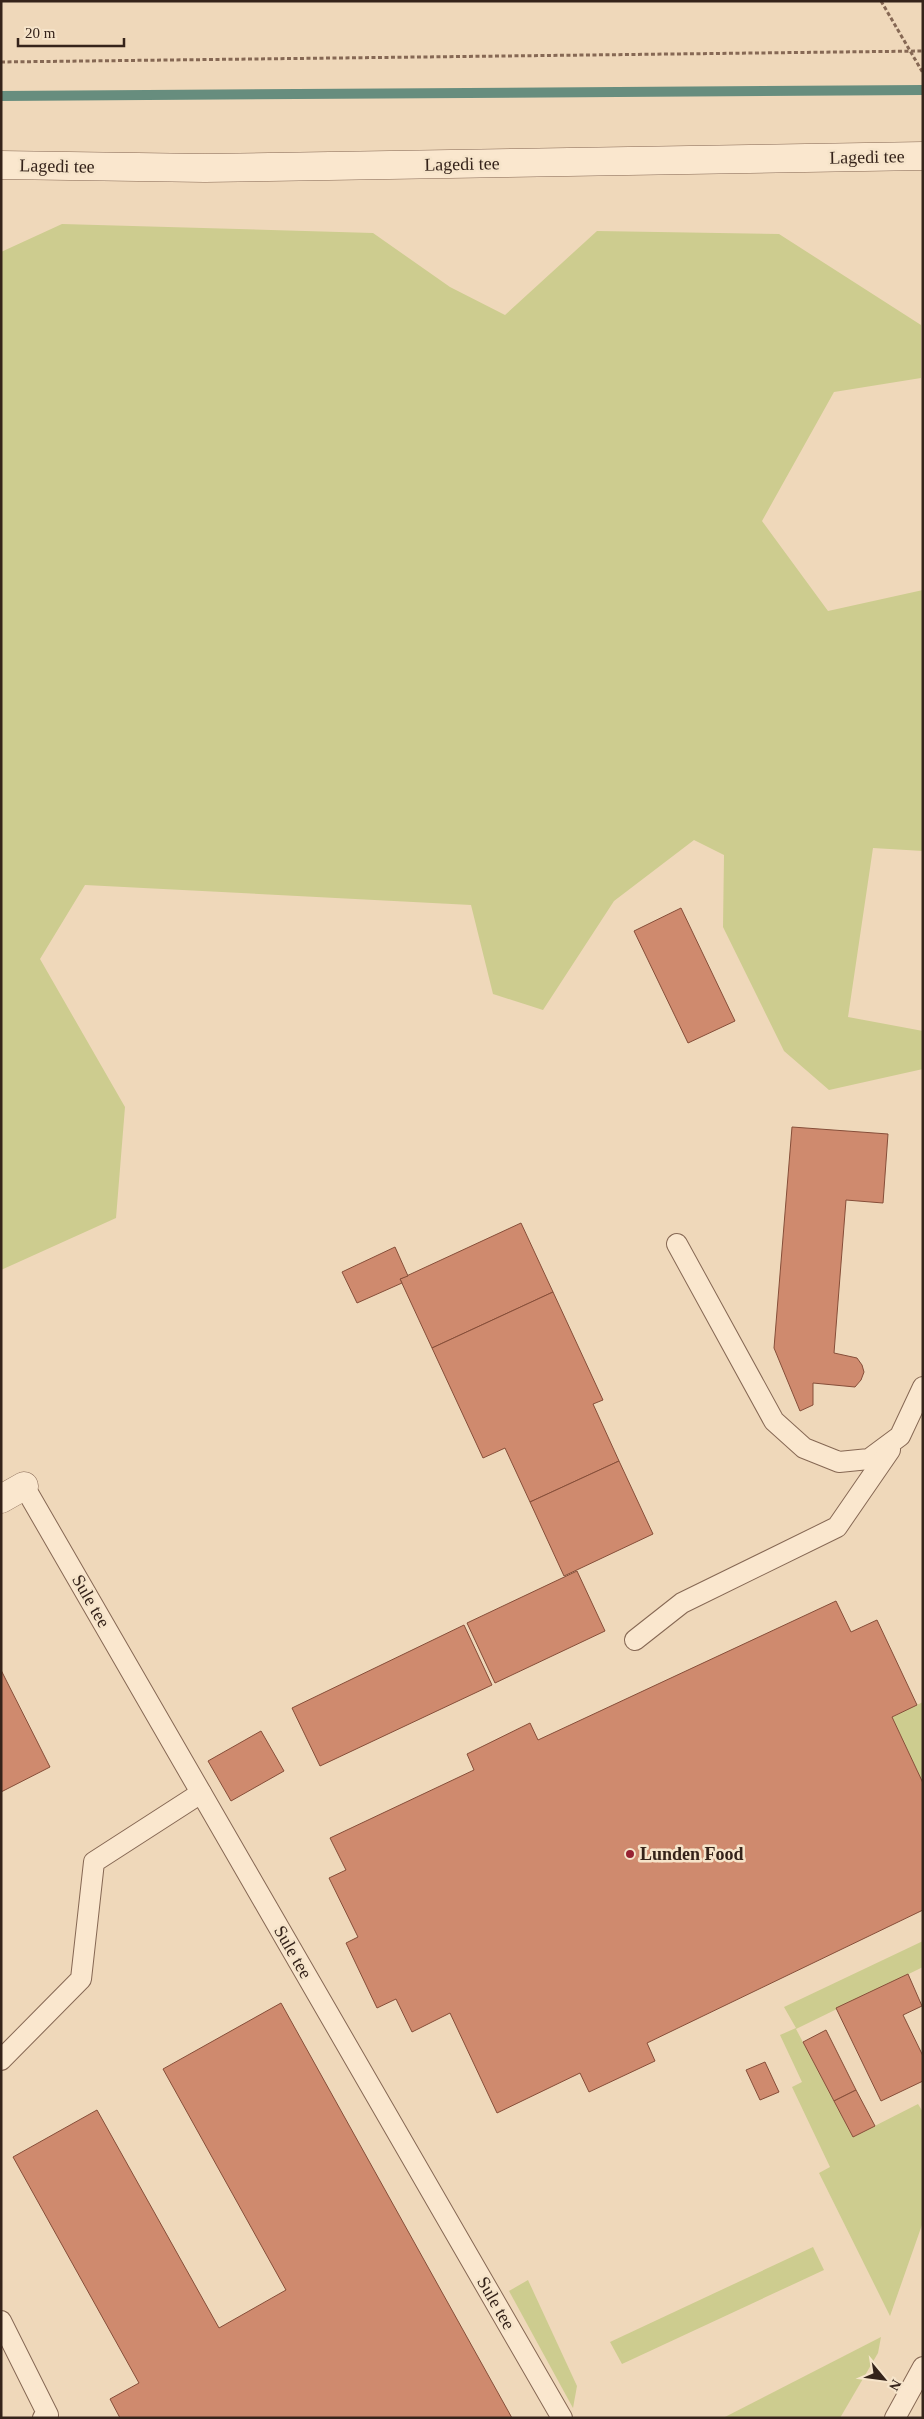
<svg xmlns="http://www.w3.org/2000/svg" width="924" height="2419" font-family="Georgia,serif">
<rect width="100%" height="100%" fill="#efd8ba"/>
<!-- green -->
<g fill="#cdcc8f">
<polygon points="62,224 373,233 450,287 505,315 597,231 779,234 921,325 921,378 834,392 762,521 828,611 923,590 923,851 873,848 848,1017 923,1031 923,1069 829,1090 784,1051 723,927 724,855 694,840 614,901 543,1010 493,994 471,905 85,885 40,959 125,1107 116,1218 1,1270 1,252"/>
<polygon points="923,1702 923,1783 892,1717"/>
<polygon points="923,1941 923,1967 796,2029 853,2137 918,2104 923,2112 923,2222 890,2316 819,2173 830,2167 792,2087 802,2082 780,2035 796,2028 784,2007"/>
<polygon points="813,2247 824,2270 622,2364 610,2342"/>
<polygon points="528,2280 577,2386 573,2408 509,2291"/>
<polygon points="881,2337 878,2353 840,2418 723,2418"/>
</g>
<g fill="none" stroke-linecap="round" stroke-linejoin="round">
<!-- stream -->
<polyline stroke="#678d7e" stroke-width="10" points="1,96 923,90"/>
</g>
<!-- building -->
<g fill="#cf8a6e" stroke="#864e39">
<polygon points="681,908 735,1021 688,1043 634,931"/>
<polygon points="792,1127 888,1134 883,1203 846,1200 834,1353 857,1358 862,1365 864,1372 861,1380 855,1387 813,1383 813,1405 800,1411 774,1348"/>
<polygon points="521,1223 553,1292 432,1348 400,1279"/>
<polygon points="395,1247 408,1276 400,1279 402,1283 357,1303 342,1272"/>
<polygon points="553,1292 603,1400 593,1404 619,1461 530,1502 505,1448 483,1458 432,1348"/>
<polygon points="619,1461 653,1534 564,1576 530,1502"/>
<polygon points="577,1571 605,1631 495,1683 467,1623"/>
<polygon points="836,1601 851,1632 877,1620 917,1705 892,1717 923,1783 923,1910 647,2043 655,2061 589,2092 580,2073 497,2113 450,2013 412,2032 396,1999 377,2008 346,1943 358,1937 329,1878 346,1870 330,1838 474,1770 467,1754 530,1723 538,1740"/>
<polygon points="464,1625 492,1685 320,1766 292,1708"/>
<polygon points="1,1670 50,1767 1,1792"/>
<polygon points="261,1731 284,1771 231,1801 208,1761"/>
<polygon points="908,1974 922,2006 903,2015 923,2056 923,2081 881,2101 836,2008"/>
<polygon points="281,2003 512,2418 120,2418 110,2399 139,2383 13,2157 97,2110 219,2328 286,2290 163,2069"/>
<polygon points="826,2030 856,2090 834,2101 803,2042"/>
<polygon points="765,2062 779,2092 760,2100 746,2070"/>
<polygon points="856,2090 875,2126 853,2137 834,2101"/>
</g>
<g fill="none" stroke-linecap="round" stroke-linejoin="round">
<!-- service casing -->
<g stroke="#866854" stroke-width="22">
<g id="service">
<polyline points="677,1244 774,1421 804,1448 839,1462 869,1459 900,1436 923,1387"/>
<polyline points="24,1486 562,2418"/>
<polyline points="635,1640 682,1603 837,1527 890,1450"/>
<polyline points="1,2060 81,1979 94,1862 201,1793"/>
<polyline points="1,2321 48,2415 43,2418"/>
<polyline points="895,2418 923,2367"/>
</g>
</g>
<!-- minor casing -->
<g stroke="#866854" stroke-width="29">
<polyline id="minor" points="1,1499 24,1486"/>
</g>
<!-- tertiary casing -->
<g stroke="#866854" stroke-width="29">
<polyline id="tertiary" points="1,165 205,168 923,156"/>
</g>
<!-- path -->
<g stroke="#866854" stroke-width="3" stroke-dasharray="4 2.5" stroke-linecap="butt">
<polyline points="881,1 923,73"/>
<polyline points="1,62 923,51"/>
</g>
<!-- service -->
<use href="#service" stroke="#fae7ce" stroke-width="20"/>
<!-- minor -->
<use href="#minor" stroke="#fae7ce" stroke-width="28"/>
<!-- tertiary -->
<use href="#tertiary" stroke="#fae7ce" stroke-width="28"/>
</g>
<!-- markers -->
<circle fill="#972232" stroke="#f6e4ca" stroke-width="2" cx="630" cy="1854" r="5"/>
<g text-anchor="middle" stroke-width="5" stroke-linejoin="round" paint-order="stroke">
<!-- street labels -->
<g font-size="18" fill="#35231a" stroke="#f6e4ca">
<text transform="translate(867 157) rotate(-1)" y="6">Lagedi tee</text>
<text transform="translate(462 164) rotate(-1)" y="6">Lagedi tee</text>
<text transform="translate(57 166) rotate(1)" y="6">Lagedi tee</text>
<text transform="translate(91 1601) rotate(60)" y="6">Sule tee</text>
<text transform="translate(293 1952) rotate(60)" y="6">Sule tee</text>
<text transform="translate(496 2303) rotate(60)" y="6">Sule tee</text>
</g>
<!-- poi labels -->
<g font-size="18" font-weight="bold" fill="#35231a" stroke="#f6e4ca" text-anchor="start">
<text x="640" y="1860">Lunden Food</text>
</g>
</g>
<!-- border -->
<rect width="924" height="2419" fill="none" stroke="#35231a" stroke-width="5"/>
<!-- north arrow -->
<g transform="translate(884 2379) rotate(119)" stroke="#f6e4ca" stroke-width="4" paint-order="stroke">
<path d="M0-4L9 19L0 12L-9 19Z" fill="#35231a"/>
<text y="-8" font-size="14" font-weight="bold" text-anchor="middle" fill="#35231a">N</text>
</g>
<!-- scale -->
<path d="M18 38v8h106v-8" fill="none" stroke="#35231a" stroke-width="2.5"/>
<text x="25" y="38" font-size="15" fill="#35231a" stroke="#f6e4ca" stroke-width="4" paint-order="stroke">20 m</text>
</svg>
